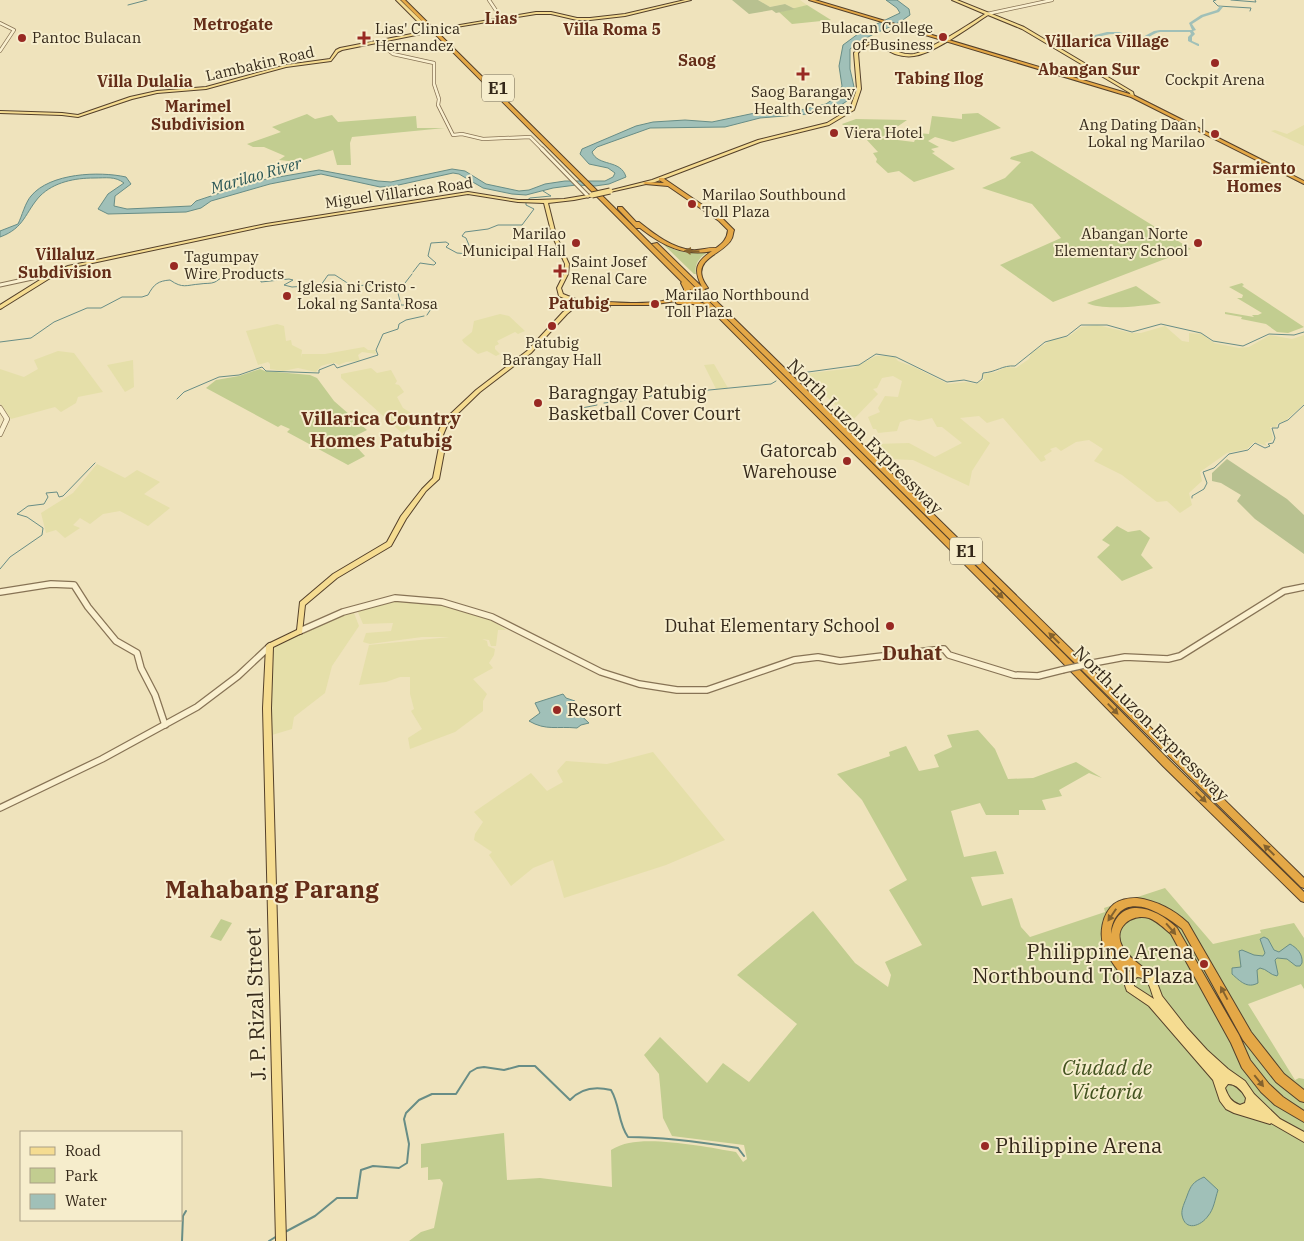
<svg xmlns="http://www.w3.org/2000/svg" width="1304" height="1241" font-family="'IBM Plex Serif',serif">
<rect width="100%" height="100%" fill="#efe3bc"/>
<!-- farmland -->
<g fill="#e5dfa9">
<polygon points="758,0 800,0 807,5 795,9 785,4 770,7"/>
<polygon points="1304,125 1304,146 1271,131 1275,130 1287,134"/>
<polygon points="500,314 509,316 525,331 518,334 515,332 497,341 499,344 495,346 495,349 500,354 496,356 487,351 478,354 464,343 462,340 472,332 474,321"/>
<polygon points="277,324 284,326 286,341 291,340 292,345 302,350 301,358 302,354 325,354 364,347 368,350 375,350 376,354 362,352 358,355 360,361 359,361 346,362 339,365 335,363 328,364 321,366 316,372 298,368 283,371 270,369 270,364 268,362 258,365 246,331"/>
<polygon points="1097,325 1131,333 1141,333 1165,326 1182,341 1189,342 1189,333 1202,334 1214,343 1239,348 1249,347 1270,335 1292,339 1304,335 1304,404 1285,421 1278,423 1276,427 1270,427 1273,438 1271,441 1265,443 1267,446 1254,442 1247,449 1227,453 1200,472 1202,481 1189,493 1192,505 1180,513 1167,501 1157,502 1122,475 1094,461 1103,449 1089,440 1076,442 1061,451 1056,447 1050,449 1052,451 1044,456 1046,460 1041,462 1003,418 987,423 979,416 960,418 990,443 972,471 969,486 913,460 889,459 874,444 909,443 935,457 962,443 942,427 937,427 932,418 919,421 910,419 900,422 897,431 878,433 876,429 873,429 868,417 880,412 878,408 885,396 898,397 902,381 893,376 882,378 877,388 873,389 878,394 852,421 803,374 853,368 876,356 884,356 895,357 898,361 914,367 948,384 966,382 976,384 984,380 983,374 996,372 1006,367 1016,368 1029,359 1031,353 1053,339 1068,337 1081,327"/>
<polygon points="58,351 74,353 103,392 78,397 76,403 61,412 55,407 11,419 0,403 0,369 24,377 38,369 34,360"/>
<polygon points="133,360 134,387 125,392 107,365"/>
<polygon points="714,364 728,388 716,389 704,365"/>
<polygon points="371,368 377,373 391,370 397,381 395,384 399,385 404,392 397,397 403,408 424,421 402,433 341,378 341,374"/>
<polygon points="97,464 125,478 137,470 160,482 144,494 170,508 148,526 120,511 103,514 90,524 80,518 73,525 80,528 65,538 56,530 46,533 41,513 73,493"/>
<polygon points="395,600 438,603 457,607 493,621 506,630 498,630 496,646 491,646 489,640 482,639 487,641 488,646 495,649 494,655 489,663 493,668 473,679 487,694 483,701 483,711 455,732 410,749 408,738 422,729 411,711 414,709 410,694 410,677 400,677 386,682 359,685 369,645 450,637 422,637 370,644 363,642 366,633 391,631 393,623 363,624 357,610"/>
<polygon points="354,613 359,626 332,666 325,693 294,717 292,729 272,735 270,695 273,647 336,616"/>
<polygon points="653,752 725,840 666,865 564,898 553,860 533,868 511,886 489,855 492,852 474,840 475,834 483,822 474,812 531,773 547,791 563,782 557,771 566,761 607,764"/>
</g>
<!-- green -->
<g fill="#c2cd90">
<polygon points="807,5 831,20 792,24 779,12"/>
<polygon points="978,113 1001,128 953,142 935,137 928,141 939,147 931,149 935,152 932,153 955,169 914,182 899,171 888,173 876,162 877,159 873,153 878,152 866,139 859,140 842,124 856,119 907,120 881,138 914,142 918,133 929,134 932,116 962,119 962,114"/>
<polygon points="307,114 315,119 332,115 338,122 416,116 417,128 445,128 352,137 350,143 351,165 337,165 333,150 298,162 279,160 285,156 264,147 253,147 247,144 281,132 272,127"/>
<polygon points="1032,151 1191,249 1053,302 1000,265 1061,238 1032,204 982,188 1005,178 1021,162 1010,159 1011,157"/>
<path d="M662,243L675,250L688,253L709,251C700,257 694,263 696,274H694Z"/>
<polygon points="1242,283 1244,285 1242,286 1304,327 1288,333 1277,332 1266,324 1241,319 1242,317 1225,314 1225,312 1254,317 1252,315 1258,315 1262,313 1237,298 1242,298 1243,295 1229,287"/>
<path d="M1136,286L1161,303C1144,306 1102,311 1087,303Z"/>
<polygon points="260,369 265,371 310,375 317,378 334,401 367,430 349,439 365,456 348,465 287,432 290,429 281,425 278,427 206,388 216,380 239,376"/>
<polygon points="1117,526 1128,532 1140,530 1150,538 1141,555 1153,568 1122,581 1097,557 1110,545 1102,540"/>
<path d="M978,730L995,749L1008,779L1033,778L1076,762L1102,778L1089,773L1059,790L1062,796L1042,800L1046,810H1019V815H986L980,803L951,811L964,857L996,851L1004,874L971,877L982,906L1012,898L1021,927L1030,937L1105,912L1104,908L1165,888L1213,944L1261,933L1260,930L1294,923L1304,938V989L1301,984L1248,1004L1295,1080L1299,1078L1304,1079V1241H409L421,1232L434,1228L443,1183L440,1179L428,1180V1167L421,1168V1144L504,1133L507,1180L540,1178L612,1187L611,1150C616,1147 623,1144 629,1143C655,1137 709,1147 736,1152L743,1162L747,1159L744,1145L672,1136L663,1118L659,1074L644,1055L660,1037L707,1083L723,1063L749,1082L797,1024L737,975L813,911L855,963L888,987L891,975L885,962L922,945L889,890L907,880L862,800L837,774L890,756L889,752L906,746L919,771L939,767L934,755L952,747L947,735Z"/>
<polygon points="221,919 232,923 221,941 210,937"/>
</g>
<!-- cemetery -->
<g fill="#b8c190">
<polygon points="732,0 758,0 770,7 785,4 795,9 776,13 772,10 749,14"/>
<polygon points="1227,459 1287,499 1304,515 1304,554 1255,519 1237,501 1241,495 1221,483 1212,481 1212,473"/>
</g>
<!-- water -->
<g fill="#a0c0b8" stroke="#688d86">
<path d="M886,0H897L909,9L910,15C892,29 868,33 850,49V69L854,87L850,99L835,109L820,113L760,118L725,127L650,128L597,147L592,152C598,167 621,159 626,177L609,184L595,186L576,185L553,188L526,195L512,194L483,188L459,174L453,173L394,186L380,187L321,174L270,184L211,201L201,208L186,212L108,214L98,209L108,194L124,183C115,176 106,178 94,178C75,178 54,182 40,196C25,212 25,228 0,237V231L18,224C22,216 25,203 31,196C50,173 99,171 126,177L131,184L115,196L114,206L127,209L191,206L196,201L256,181L319,170L378,181L391,182L452,169L465,171L486,184L519,191L529,190L545,184L565,181H605L613,177L615,173L608,168L589,164L580,154L582,149L636,126L653,122L685,120L712,122L755,113L801,110L826,104L836,97L842,86L839,66L843,45L862,31L900,13L897,8Z"/>
<path d="M563,694L566,698L575,701L572,707L589,723L581,725L577,728C557,726 546,731 529,721L540,713L535,703Z"/>
<path d="M1264,937L1268,939L1274,950L1279,952L1290,944C1297,948 1303,954 1302,963L1300,966H1296L1287,959L1277,958L1275,960L1278,974L1277,976C1270,975 1267,969 1260,968L1257,970L1258,983C1247,989 1240,981 1232,974V968L1241,967L1239,951L1242,950L1254,955L1263,956L1265,953L1260,939Z"/>
<path d="M1204,1177L1218,1190C1215,1199 1214,1209 1208,1216C1201,1226 1185,1232 1182,1215C1181,1209 1185,1202 1187,1196C1191,1185 1193,1182 1204,1177Z"/>
</g>
<g fill="none" stroke-linecap="round" stroke-linejoin="round">
<!-- stream-far1 -->
<g stroke="#688d86" stroke-width="1">
<polyline points="1216,0 1213,1 1218,6 1251,8 1250,11"/>
<polyline points="1231,0 1256,2 1255,0"/>
<polyline points="128,5 147,0"/>
<polyline points="413,272 420,263 434,265 436,263 428,256 431,243 446,242 449,244 446,247 457,253 469,254 471,250 466,238 462,236 465,232 488,229 498,225 522,225 534,209 526,205 526,201 530,198 551,196 543,191"/>
<polyline points="398,292 412,274"/>
<polyline points="398,293 401,305 427,305 431,309 427,315"/>
<path d="M0,342L31,338L54,322L87,308H101L122,297H142L148,295C154,284 158,281 170,280C183,289 186,285 200,284C205,283 211,284 215,282C226,275 234,267 247,277L253,273L260,272L261,282L289,279L293,280L284,285L292,287L321,285L328,275H335L352,286L385,284L390,291L398,293"/>
<path d="M801,373L859,365L876,354L896,357L947,382L964,380L977,383L982,379L983,373C997,372 1002,365 1015,366L1045,342L1067,336L1081,325H1107L1132,332L1161,324L1201,333L1213,341L1243,346L1269,334L1294,335L1304,332"/>
<polyline points="645,398 663,392 668,394 771,384 776,381"/>
<polyline points="177,399 184,392 219,377 239,375 262,367 266,371 319,373 319,370 334,364 337,368 378,355 376,350 383,334 398,329 399,324 406,320 424,316"/>
<polyline points="604,403 636,399"/>
<polyline points="582,408 597,405"/>
<polyline points="569,411 575,410"/>
<polyline points="1192,498 1192,496 1204,489 1207,483 1203,472 1214,468 1229,454 1248,450 1255,443 1265,448 1270,446 1268,444 1273,443 1275,438 1272,428 1278,428 1279,424 1288,420 1304,405"/>
<polyline points="0,569 10,557 42,535 43,528 27,517 17,514 28,506 44,504 48,497 46,493 57,492 59,497 63,496 95,463"/>
</g>
<!-- stream -->
<g stroke="#688d86" stroke-width="2">
<path d="M285,1232L315,1216L337,1198H357L361,1170L373,1166L399,1168L407,1163L409,1144L404,1119L406,1113L419,1100L432,1094H456L470,1072L477,1068L484,1067L504,1070L519,1066H535L570,1100C581,1088 595,1086 611,1090C620,1105 618,1123 628,1137C665,1137 701,1142 738,1148L744,1156"/>
<polyline points="182,1241 183,1216 186,1211"/>
<polyline points="269,1241 277,1236"/>
</g>
<!-- river -->
<path fill="#a0c0b8" fill-rule="evenodd" d="M1220,6L1223,7L1219,12L1203,17L1192,24L1196,30L1193,31L1195,34L1192,37V41L1199,44V46H1198L1188,41V37L1191,34L1190,32H1160C1153,33 1148,39 1142,40C1132,41 1124,34 1114,34C1100,34 1084,44 1071,41L1107,32H1119L1135,37L1141,38L1154,31L1160,30H1192L1189,23L1201,15L1217,10Z"/>
<!-- highway-tunnel -->
<polyline stroke="#cabe9c" stroke-width="5" stroke-dasharray="5 2.5" stroke-linecap="butt" points="689,203 692,205"/>
<!-- minor-far3 casing -->
<g stroke="#877355" stroke-width="4">
<g id="minor-far3">
<polyline points="489,0 501,18"/>
<polyline points="987,14 1052,0"/>
<polyline points="0,23 14,30 0,51"/>
<polyline points="377,41 393,54 434,63 434,84 439,99 438,105 453,135 462,134 483,139 530,137 543,150"/>
</g>
</g>
<!-- minor-far2 casing -->
<g stroke="#877355" stroke-width="5">
<g id="minor-far2">
<polyline points="542,149 588,196"/>
<polyline points="0,285 37,277 50,277"/>
</g>
</g>
<!-- minor-far1 casing -->
<g stroke="#877355" stroke-width="6">
<polyline id="minor-far1" points="0,408 7,419 0,434"/>
</g>
<!-- minor casing -->
<g stroke="#877355" stroke-width="8">
<g id="minor">
<polyline points="0,592 51,584 74,585 88,607 116,641 137,653 141,668 155,695 165,725"/>
<polyline points="300,631 343,612 395,598 442,602 492,617 601,672 639,684 677,690 707,690 794,660 818,657 840,661 934,650"/>
<polyline points="941,649 944,649 949,655 1014,675 1038,676 1062,670"/>
<polyline points="1093,663 1125,657 1168,659 1180,656 1284,591 1304,587"/>
<polyline points="0,808 102,759 197,707 238,676 270,646"/>
</g>
</g>
<!-- major casing -->
<g stroke="#54402a" stroke-width="2">
<g id="major">
<polygon points="396,0 400,0 431,30 431,32 342,50 338,52 331,61 286,67 206,89 157,93 132,99 78,117 62,115 0,113 0,111 62,113 78,115 130,97 157,91 206,87 286,65 330,59 336,50 340,48 427,31"/>
<polygon points="685,0 691,0 625,16 590,20 577,20 551,14 536,14 444,29 442,28 536,12 551,12 577,18 590,18 625,14"/>
<path d="M952,0H957L1024,27L1133,92L1134,96L1131,97L1130,93L1022,29L988,15C971,26 933,54 914,56C908,57 901,56 895,54C887,51 878,43 870,44C865,45 861,50 858,53L861,89L854,110L829,125L760,142L655,182L610,192L608,191L652,180L758,140L827,123L850,109L857,89L854,53C877,27 888,57 914,54C920,53 926,49 932,46C950,37 968,25 985,14Z"/>
<polygon points="468,192 518,200 537,200 564,199 594,194 594,196 574,200 548,203 556,235 569,264 568,274 561,288 563,294 578,300 582,300 582,302 607,305 610,307 607,309 579,304 567,314 531,353 480,392 448,423 443,435 445,447 439,479 426,491 406,519 391,546 337,578 305,605 302,633 273,647 271,708 286,1241 276,1241 263,708 266,646 268,644 297,630 300,602 333,574 387,542 401,516 422,489 433,478 439,447 437,435 443,421 476,390 527,351 563,312 575,303 559,296 557,288 564,274 565,264 552,235 544,203 518,202 468,194 266,226 69,268 55,275 2,308 0,309 0,305 51,273 68,266 266,224"/>
<path d="M1136,969H1142L1154,975L1162,996L1187,1028L1207,1050L1228,1069L1245,1081L1254,1094L1280,1119L1304,1132V1142L1271,1123L1270,1124L1234,1113L1226,1109L1220,1101L1213,1080L1149,1006L1127,991C1122,979 1124,974 1136,969ZM1137,977C1150,978 1150,989 1154,999L1134,986V980ZM1228,1084C1237,1084 1242,1091 1246,1098L1245,1103L1240,1105C1231,1102 1228,1096 1225,1088Z"/>
</g>
</g>
<!-- highway casing -->
<g stroke="#54402a" stroke-width="2">
<g id="highway">
<path d="M401,0H405L1064,654L1169,760L1304,892V902L1301,901L1163,766L1058,658L709,308H705L693,304H678L676,303V301L650,305H605L604,304L607,302C629,303 665,306 684,293V289L681,283L682,282ZM690,289L705,304L694,300H678L689,295Z"/>
<polygon points="809,0 815,0 1133,95 1304,181 1304,184 1131,97"/>
<path d="M659,178H663L723,219L734,230C733,233 733,235 732,238C726,253 696,257 702,277C703,281 706,285 708,288L704,289L1304,878V888L1301,887L652,244L657,243L702,287C693,269 696,262 712,251C684,257 662,245 640,228H636L618,209V207H622L636,222H639C654,234 672,248 692,250C700,251 709,247 716,248C723,243 727,239 728,230L719,221L668,186L645,184L643,183L645,182L664,183L659,180Z"/>
<path d="M1137,898C1157,901 1173,909 1188,923L1251,1032L1284,1074L1304,1090V1102L1300,1101L1276,1082L1243,1040L1182,929C1168,917 1135,895 1119,913C1113,920 1111,926 1111,934C1118,894 1156,907 1177,928L1239,1035L1250,1060L1269,1084L1283,1097L1304,1111V1122L1275,1105L1261,1092L1242,1068L1231,1043L1171,934C1164,928 1157,921 1149,918C1131,913 1113,928 1122,946C1127,957 1139,963 1147,971L1149,974L1147,977L1144,979L1126,966L1134,979L1132,982L1129,984L1126,982C1119,971 1110,961 1104,948C1099,934 1102,914 1114,904C1121,899 1129,898 1137,898Z"/>
</g>
</g>
<!-- minor-far3 -->
<use href="#minor-far3" stroke="#faf0cf" stroke-width="2.5"/>
<!-- minor-far2 -->
<use href="#minor-far2" stroke="#faf0cf" stroke-width="3"/>
<!-- minor-far1 -->
<use href="#minor-far1" stroke="#faf0cf" stroke-width="4.5"/>
<!-- minor -->
<use href="#minor" stroke="#faf0cf" stroke-width="5.5"/>
<!-- major -->
<use href="#major" fill="#f5dc91" fill-rule="evenodd"/>
<!-- highway -->
<use href="#highway" fill="#e4a847" fill-rule="evenodd"/>
<!-- minor-bridge casing -->
<g stroke="#877355" stroke-width="8" stroke-linecap="butt">
<polyline id="minor-bridge" points="1062,670 1093,663"/>
</g>
<!-- major-bridge-far1 casing -->
<g stroke="#54402a" stroke-width="5" stroke-linecap="butt">
<polyline id="major-bridge-far1" points="430,31 444,28"/>
</g>
<!-- major-bridge casing -->
<g stroke="#54402a" stroke-width="7" stroke-linecap="butt">
<polyline id="major-bridge" points="592,195 610,191"/>
</g>
<!-- minor-bridge -->
<use href="#minor-bridge" stroke="#faf0cf" stroke-width="5.5"/>
<!-- major-bridge-far1 -->
<use href="#major-bridge-far1" stroke="#f5dc91" stroke-width="4"/>
<!-- major-bridge -->
<use href="#major-bridge" stroke="#f5dc91" stroke-width="5"/>
</g>
<!-- one-way arrows -->
<defs><path id="oneway-solid" d="M-6-.8H1V-3.2L6.5 0L1 3.2V.8H-6Z" transform="scale(1.25)"/></defs>
<g fill="#84622e">
<use href="#oneway-solid" transform="translate(692 251) rotate(-176)"/>
<use href="#oneway-solid" transform="translate(998 593) rotate(45)"/>
<use href="#oneway-solid" transform="translate(1054 638) rotate(-135)"/>
<use href="#oneway-solid" transform="translate(1113 709) rotate(46)"/>
<use href="#oneway-solid" transform="translate(1201 797) rotate(44)"/>
<use href="#oneway-solid" transform="translate(1269 850) rotate(-136)"/>
<use href="#oneway-solid" transform="translate(1112 915) rotate(124)"/>
<use href="#oneway-solid" transform="translate(1171 929) rotate(49)"/>
<use href="#oneway-solid" transform="translate(1224 993) rotate(-118)"/>
<use href="#oneway-solid" transform="translate(1259 1081) rotate(51)"/>
</g>
<!-- markers -->
<g fill="#982923" stroke="#f6edcc" stroke-width="2">
<circle cx="943" cy="37" r="5"/>
<circle cx="22" cy="38" r="5"/>
<path d="M361.5 30.5h5v5h5v5h-5v5h-5v-5h-5v-5h5z"/>
<circle cx="1215" cy="63" r="5"/>
<path d="M800.5 66.5h5v5h5v5h-5v5h-5v-5h-5v-5h5z"/>
<circle cx="834" cy="133" r="5"/>
<circle cx="1215" cy="134" r="5"/>
<circle cx="692" cy="204" r="5"/>
<circle cx="576" cy="243" r="5"/>
<circle cx="1198" cy="243" r="5"/>
<circle cx="174" cy="266" r="5"/>
<path d="M557.5 263.5h5v5h5v5h-5v5h-5v-5h-5v-5h5z"/>
<circle cx="287" cy="296" r="5"/>
<circle cx="655" cy="304" r="5"/>
<circle cx="552" cy="326" r="5"/>
<circle cx="538" cy="403" r="5"/>
<circle cx="847" cy="461" r="5"/>
<circle cx="890" cy="626" r="5"/>
<circle cx="557" cy="710" r="5"/>
<circle cx="1204" cy="964" r="5"/>
<circle cx="985" cy="1146" r="5"/>
</g>
<g text-anchor="middle" stroke-width="4" stroke-linejoin="round" paint-order="stroke">
<!-- far-poi labels -->
<g font-size="15" fill="#35291a" stroke="#f6edcc" text-anchor="start">
<text x="933" y="33" text-anchor="end">Bulacan College<tspan x="933" dy="17">of Business</tspan></text>
<text x="375" y="34">Lias' Clinica<tspan x="375" dy="17">Hernandez</tspan></text>
<text x="32" y="43">Pantoc Bulacan</text>
<text x="1215" y="85" text-anchor="middle">Cockpit Arena</text>
<text x="803" y="97" text-anchor="middle">Saog Barangay<tspan x="803" dy="17">Health Center</tspan></text>
<text x="1205" y="130" text-anchor="end">Ang Dating Daan |<tspan x="1205" dy="17">Lokal ng Marilao</tspan></text>
<text x="844" y="138">Viera Hotel</text>
<text x="702" y="200">Marilao Southbound<tspan x="702" dy="17">Toll Plaza</tspan></text>
<text x="566" y="239" text-anchor="end">Marilao<tspan x="566" dy="17">Municipal Hall</tspan></text>
<text x="1188" y="239" text-anchor="end">Abangan Norte<tspan x="1188" dy="17">Elementary School</tspan></text>
<text x="184" y="262">Tagumpay<tspan x="184" dy="17">Wire Products</tspan></text>
<text x="571" y="267">Saint Josef<tspan x="571" dy="17">Renal Care</tspan></text>
<text x="297" y="292">Iglesia ni Cristo -<tspan x="297" dy="17">Lokal ng Santa Rosa</tspan></text>
<text x="665" y="300">Marilao Northbound<tspan x="665" dy="17">Toll Plaza</tspan></text>
<text x="552" y="348" text-anchor="middle">Patubig<tspan x="552" dy="17">Barangay Hall</tspan></text>
</g>
<!-- far-street labels -->
<g font-size="15" fill="#35291a" stroke="#f6edcc">
<text transform="translate(260 64) rotate(-13)" y="5">Lambakin Road</text>
<text transform="translate(399 193) rotate(-8)" y="5">Miguel Villarica Road</text>
</g>
<!-- far-quarter labels -->
<g font-size="16" font-weight="bold" fill="#642d18" stroke="#f6edcc">
<text x="501" y="24">Lias</text>
<text x="697" y="66">Saog</text>
<text x="1089" y="75">Abangan Sur</text>
<text x="939" y="84">Tabing Ilog</text>
<text x="579" y="309">Patubig</text>
</g>
<!-- far-neighbourhood labels -->
<g font-size="16" font-weight="bold" fill="#642d18" stroke="#f6edcc">
<text x="233" y="30">Metrogate</text>
<text x="612" y="35">Villa Roma 5</text>
<text x="1107" y="47">Villarica Village</text>
<text x="145" y="87">Villa Dulalia</text>
<text x="198" y="112">Marimel<tspan x="198" dy="18">Subdivision</tspan></text>
<text x="1254" y="174">Sarmiento<tspan x="1254" dy="18">Homes</tspan></text>
<text x="65" y="260">Villaluz<tspan x="65" dy="18">Subdivision</tspan></text>
</g>
<!-- shield labels -->
<g fill="#f6edcc" stroke="#6f644f" stroke-width="1">
<rect x="482" y="74.5" width="32" height="27" rx="4"/>
<rect x="950" y="537.5" width="32" height="27" rx="4"/>
</g>
<g font-size="16" font-weight="bold" fill="#35291a">
<text x="498" y="94">E1</text>
<text x="966" y="557">E1</text>
</g>
<!-- far-water labels -->
<g font-size="16" font-style="italic" fill="#295656" stroke="#f6edcc">
<text transform="translate(256 175) rotate(-16)" y="6">Marilao River</text>
</g>
<!-- poi labels -->
<g font-size="18" fill="#35291a" stroke="#f6edcc" text-anchor="start">
<text x="548" y="399">Baragngay Patubig<tspan x="548" dy="21">Basketball Cover Court</tspan></text>
<text x="837" y="457" text-anchor="end">Gatorcab<tspan x="837" dy="21">Warehouse</tspan></text>
<text x="880" y="632" text-anchor="end">Duhat Elementary School</text>
<text x="567" y="716">Resort</text>
</g>
<!-- street labels -->
<g font-size="18" fill="#35291a" stroke="#f6edcc">
<text transform="translate(865 437) rotate(45)" y="6">North Luzon Expressway</text>
<text transform="translate(1151 724) rotate(45)" y="6">North Luzon Expressway</text>
</g>
<!-- neighbourhood labels -->
<g font-size="19" font-weight="bold" fill="#642d18" stroke="#f6edcc">
<text x="381" y="425">Villarica Country<tspan x="381" dy="22">Homes Patubig</tspan></text>
</g>
<!-- quarter labels -->
<g font-size="20" font-weight="bold" fill="#642d18" stroke="#f6edcc">
<text x="912" y="660">Duhat</text>
</g>
<!-- near-poi labels -->
<g font-size="21" fill="#35291a" stroke="#f6edcc" text-anchor="end">
<text x="1194" y="959">Philippine Arena<tspan x="1194" dy="24">Northbound Toll Plaza</tspan></text>
<text x="995" y="1153" text-anchor="start">Philippine Arena</text>
</g>
<!-- near-street labels -->
<g font-size="21" fill="#35291a" stroke="#f6edcc">
<text transform="translate(256 1004) rotate(-92)" y="7">J. P. Rizal Street</text>
</g>
<!-- near-park labels -->
<g font-size="21" font-style="italic" fill="#435320" stroke="#f6edcc">
<text x="1107" y="1075">Ciudad de<tspan x="1107" dy="24">Victoria</tspan></text>
</g>
<!-- near-quarter labels -->
<g font-size="24" font-weight="bold" fill="#642d18" stroke="#f6edcc">
<text x="272" y="898">Mahabang Parang</text>
</g>
</g>
<!-- legend -->
<rect x="20" y="1131" width="162" height="90" fill="#f6edcc" stroke="#a99f85"/>
<rect x="30" y="1147" width="25" height="8" fill="#f5dc91" stroke="#a99f85"/>
<text x="65" y="1156" font-size="15" fill="#35291a">Road</text>
<rect x="30" y="1168" width="25" height="15" fill="#c2cd90" stroke="#a99f85"/>
<text x="65" y="1181" font-size="15" fill="#35291a">Park</text>
<rect x="30" y="1194" width="25" height="15" fill="#a0c0b8" stroke="#a99f85"/>
<text x="65" y="1206" font-size="15" fill="#35291a">Water</text>
</svg>
